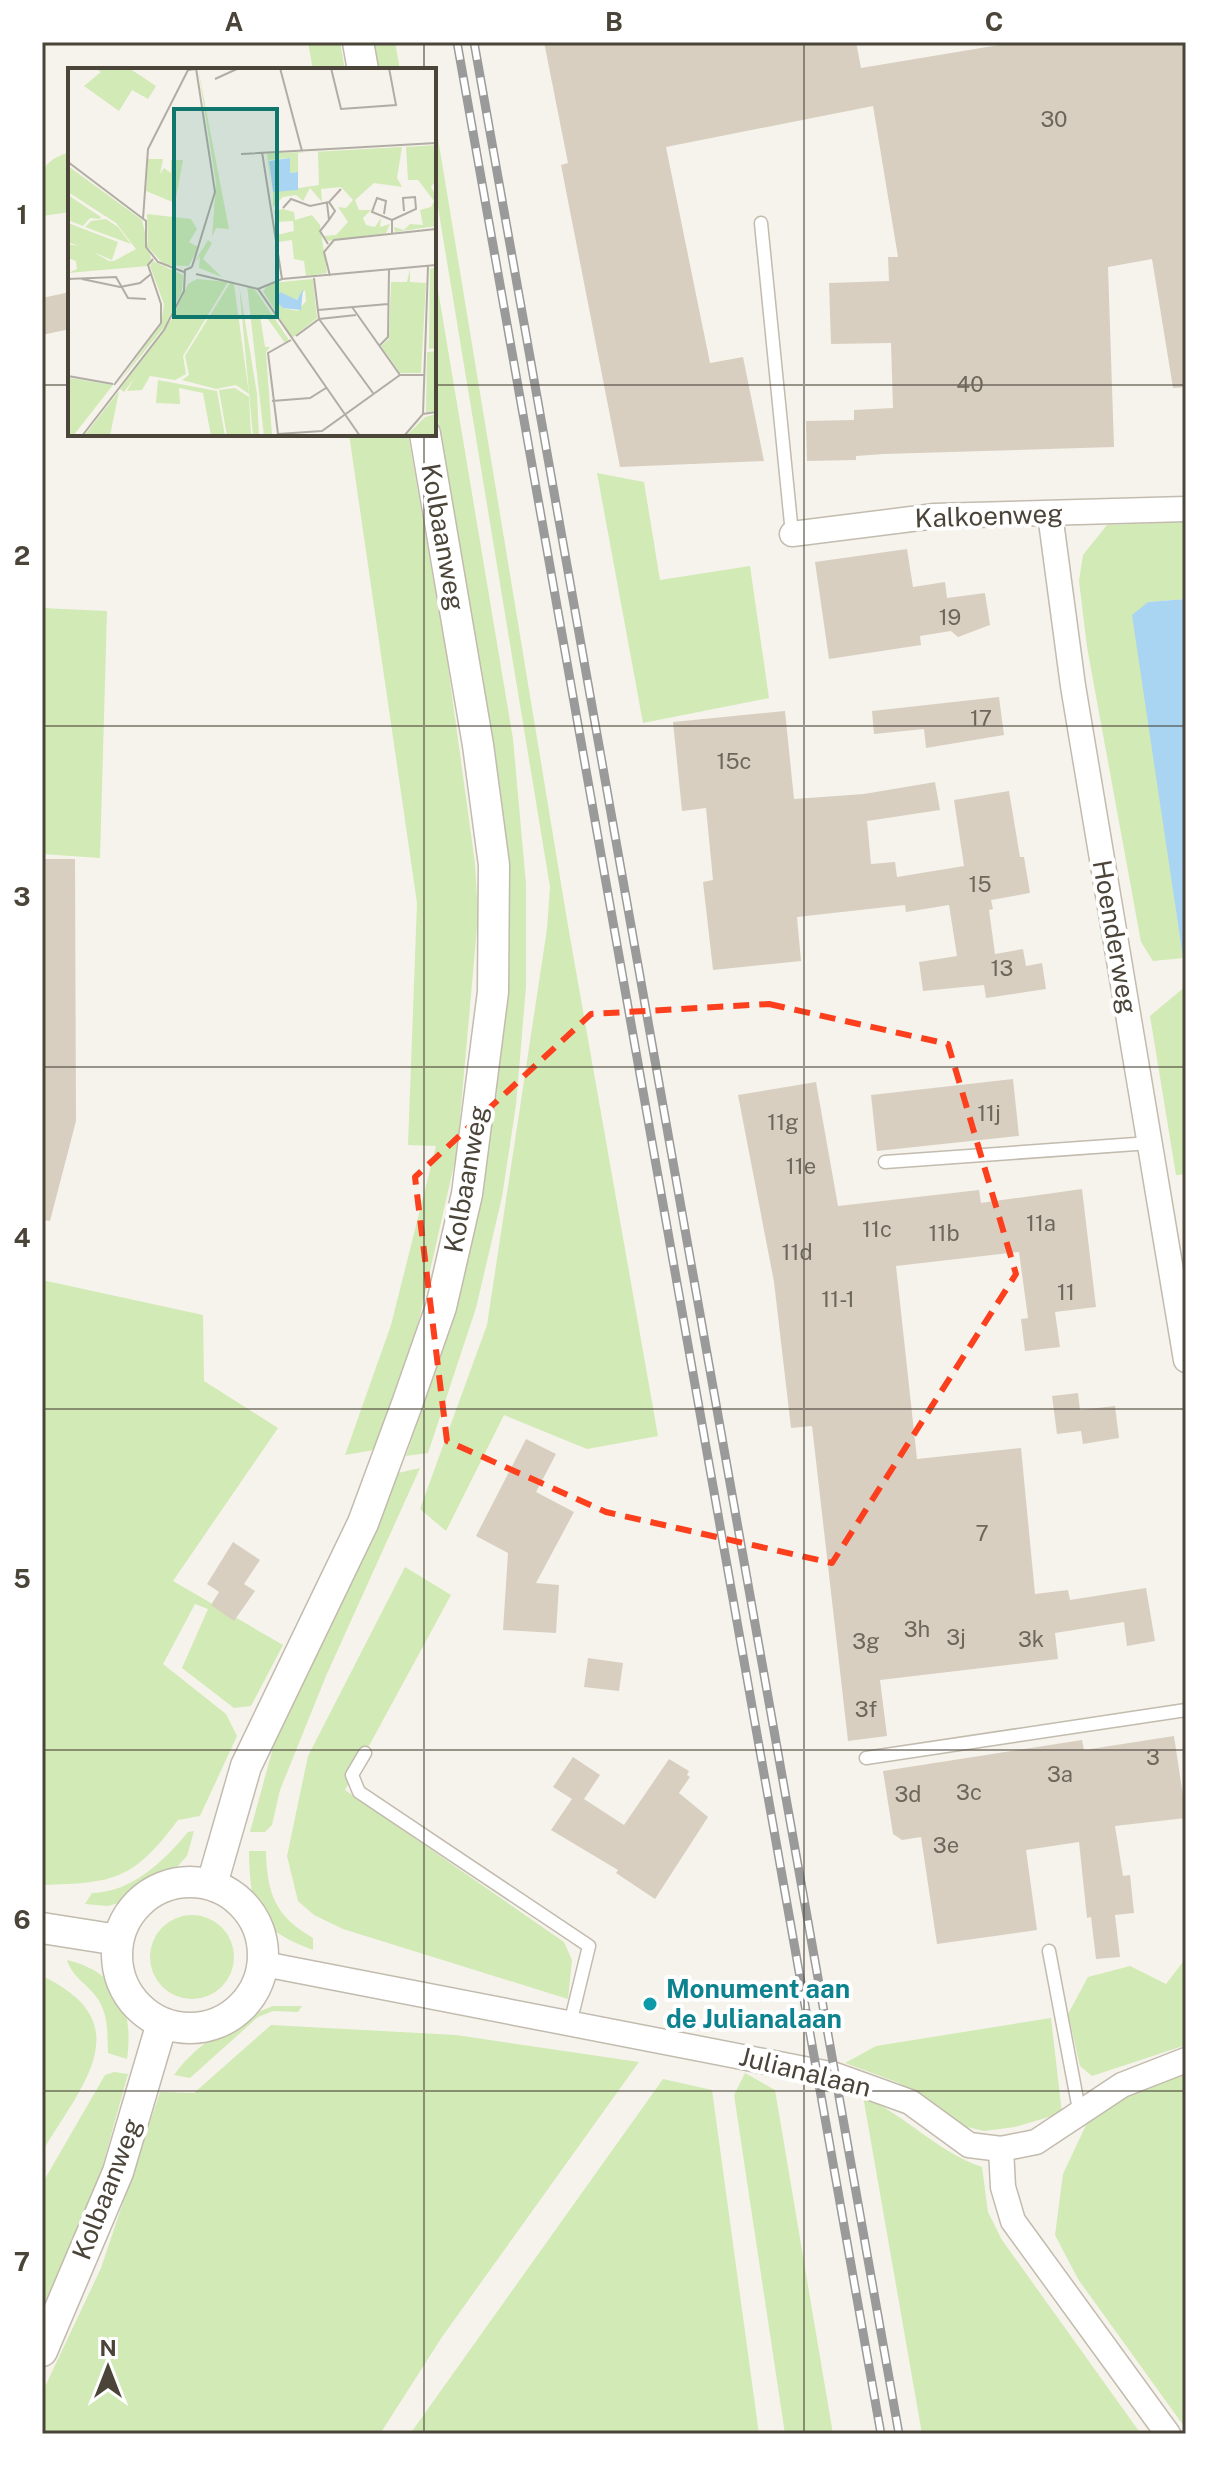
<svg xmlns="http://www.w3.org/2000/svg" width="1228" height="2476" font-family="'Public Sans',sans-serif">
<rect width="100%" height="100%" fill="#f6f3ec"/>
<!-- green -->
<g fill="#d2eab5">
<polygon points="308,42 340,42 345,70 313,70"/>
<polygon points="373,42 395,42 400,70 378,70"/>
<polygon points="434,114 567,920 658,1436 587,1449 504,1415 446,1531 420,1509 487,1325 547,929 550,887 434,183"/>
<path d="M70,152V212L42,216C42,181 32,164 70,152Z"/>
<polygon points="434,266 513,739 526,884 526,987 516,1105 502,1197 476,1308 428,1453 406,1456 455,1311 479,1199 495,1110 504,993 493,751 434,395"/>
<polygon points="349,434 408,434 447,659 475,863 478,916 457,1152 418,1324 374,1450 345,1455 391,1325 436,1146 408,1145 417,903"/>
<polygon points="597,473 644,482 660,580 750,566 769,698 643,723"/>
<polygon points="1186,522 1186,599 1148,602 1133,615 1183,958 1153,961 1141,942 1087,647 1079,581 1083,555 1107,525"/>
<polygon points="42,608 107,611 100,858 42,854"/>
<polygon points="1186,986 1186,1174 1176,1175 1150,1016"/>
<path d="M42,1280L203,1315L204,1381L278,1428L173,1581L283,1645L251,1706L234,1708L182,1668L208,1609L195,1604L163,1664L226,1714L237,1736L200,1816L178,1820C133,1880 115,1883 42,1885Z"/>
<polygon points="420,1468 326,1676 280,1790 272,1825 265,1832 250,1832 277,1733 398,1473"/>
<polygon points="405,1567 451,1595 345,1790 564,1942 572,1960 568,1999 343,1929 314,1915 298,1901 287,1856 308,1756"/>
<path d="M194,1831L187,1856L175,1869L126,1901L108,1906L85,1904L92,1893C132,1892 164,1861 188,1832Z"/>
<path d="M249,1851H266C267,1894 275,1916 313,1938V1950C256,1929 250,1909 249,1851Z"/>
<circle cx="192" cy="1957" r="42"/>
<polygon points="1186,1958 1186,2045 1092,2076 1080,2066 1068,2014 1088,1977 1130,1966 1166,1984"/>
<path d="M67,1960C119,1972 134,2011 127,2059L108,2053C107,2035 109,2018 99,2001C90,1985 73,1979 67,1960Z"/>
<path d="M42,1976C142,2023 81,2086 42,2152Z"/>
<path d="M273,2006H302L298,2012L273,2011L258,2017L190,2078L174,2075C197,2042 237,2020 273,2006Z"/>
<polygon points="1051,2018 1062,2113 1015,2127 984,2131 963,2126 899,2083 845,2063 876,2046"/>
<polygon points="271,2025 456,2035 639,2062 442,2337 380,2434 42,2434 42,2393 101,2268 160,2092 194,2093"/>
<polygon points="1186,2068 1186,2429 1078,2279 1055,2235 1063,2174 1087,2123 1115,2096"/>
<polygon points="114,2072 128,2074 100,2175 42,2313 42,2184 105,2075"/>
<polygon points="745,2073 775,2090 833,2434 785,2434 734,2095"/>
<polygon points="663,2079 712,2090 759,2434 410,2434"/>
<path d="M863,2096C906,2116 938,2152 982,2167L988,2212L1002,2240L1141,2434H922Z"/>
</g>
<!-- water -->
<polygon fill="#a9d4f2" points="1186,599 1186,986 1184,986 1183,958 1132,615 1148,602"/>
<!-- building -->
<g fill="#d8cfc1">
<polygon points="544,42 856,42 861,68 1017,42 1186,42 1186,387 1173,388 1152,259 1108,267 1114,447 884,454 856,456 856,460 807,461 806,421 854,420 854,410 893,408 891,343 831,344 829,283 889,281 888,257 898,257 873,106 666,147 710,363 743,357 764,461 620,467 561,165 568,163"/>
<polygon points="70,292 70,329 42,335 42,298"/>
<polygon points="907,549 913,587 945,582 947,598 985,593 990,625 958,637 951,631 920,636 921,645 829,659 815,562"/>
<polygon points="999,697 1004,735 926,748 924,729 874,734 872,711"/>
<polygon points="785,711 794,799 864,794 935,782 940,810 867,821 871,864 895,862 897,877 964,866 954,800 1009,791 1020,857 1024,857 1030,893 991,900 993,909 989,910 995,954 1023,949 1026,966 1042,963 1046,989 986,998 984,985 923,991 919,962 957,956 949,905 906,912 905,905 797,917 801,961 713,970 703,882 713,880 706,808 682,811 673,722"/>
<polygon points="42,859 75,859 76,1121 50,1221 42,1220"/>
<polygon points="1013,1079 1019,1136 877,1151 871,1095"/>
<polygon points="816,1082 838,1206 979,1190 981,1203 1082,1189 1096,1307 1055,1312 1060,1347 1025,1351 1021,1319 1028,1318 1019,1252 896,1266 917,1459 1021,1448 1035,1594 1068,1590 1070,1600 1146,1588 1155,1641 1127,1646 1124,1622 1055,1633 1058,1659 880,1680 887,1736 848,1741 812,1426 791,1428 774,1282 738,1095"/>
<polygon points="1078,1393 1080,1410 1115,1406 1119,1438 1083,1444 1081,1431 1057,1434 1052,1396"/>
<polygon points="526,1439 556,1454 536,1492 574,1512 536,1583 559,1585 556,1633 503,1630 508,1553 476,1536"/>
<polygon points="233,1542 260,1560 244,1584 255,1591 234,1621 211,1605 219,1592 207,1584"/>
<polygon points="588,1658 623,1663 619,1691 584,1687"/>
<polygon points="1174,1736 1183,1796 1186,1795 1186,1818 1115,1826 1123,1876 1130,1875 1134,1913 1115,1915 1120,1957 1096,1959 1091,1917 1087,1918 1079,1842 1026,1850 1037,1930 937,1944 921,1837 902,1840 893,1834 883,1771 1082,1740 1084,1750"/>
<polygon points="573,1757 600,1775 584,1799 624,1825 669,1759 689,1771 687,1775 690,1777 679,1793 708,1817 655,1899 616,1873 618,1870 551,1830 572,1799 553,1787"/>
</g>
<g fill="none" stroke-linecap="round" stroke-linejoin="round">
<!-- service casing -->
<g stroke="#c2bbae" stroke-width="15">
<g id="service">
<polyline points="761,223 792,534"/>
<polyline points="885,1162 1150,1143"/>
<polyline points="365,1753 352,1775 359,1792 589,1946 570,2024"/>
<polyline points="866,1758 1186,1710"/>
<polyline points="1049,1951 1080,2115"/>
</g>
</g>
<!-- minor casing -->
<g stroke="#c2bbae" stroke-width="27">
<g id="minor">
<polyline points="1050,514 1073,686 1186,1360"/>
<polyline points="792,534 935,516 1186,509"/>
<polyline points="264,1964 835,2075 910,2102 969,2145 1001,2149 1036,2142 1122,2085 1186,2060"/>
<polyline points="1001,2149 1003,2187 1013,2221 1168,2434"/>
</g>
</g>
<!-- tertiary casing -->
<g stroke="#c2bbae" stroke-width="33">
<g id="tertiary">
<polyline points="358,42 363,70"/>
<circle cx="190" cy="1955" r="73"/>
<polyline points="212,1884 246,1766 363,1523 407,1404 441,1307 467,1194 493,992 494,865 478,745 425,434"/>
<polyline points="42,1928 118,1940"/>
<polyline points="42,2351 118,2172 162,2023"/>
</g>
</g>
<!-- service -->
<use href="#service" stroke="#fff" stroke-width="12"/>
<!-- minor -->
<use href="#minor" stroke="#fff" stroke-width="24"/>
<!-- tertiary -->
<use href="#tertiary" stroke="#fff" stroke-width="30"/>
<!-- rail casing -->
<g stroke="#9a9a9a" stroke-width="9">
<g id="rail">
<polyline points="457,42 881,2434"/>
<polyline points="474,42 899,2434"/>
</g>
</g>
<!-- rail -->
<use href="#rail" stroke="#fff" stroke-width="6" stroke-dasharray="18" stroke-linecap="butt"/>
</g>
<!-- marked area -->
<path fill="none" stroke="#fc3f1d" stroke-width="6" stroke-dasharray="16 10" stroke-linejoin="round" d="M769,1004L948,1044L1016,1274L832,1563L606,1512L447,1441L415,1177L591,1014Z"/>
<!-- grid -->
<path fill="none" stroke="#4b4439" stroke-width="2" stroke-opacity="0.55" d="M424,42V70M804,42V2434M42,385H70M434,385H1186M424,434V2434M42,726H1186M42,1067H1186M42,1409H1186M42,1750H1186M42,2091H1186"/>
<!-- markers -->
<circle fill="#0f9aa8" stroke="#fff" stroke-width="3" cx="650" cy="2004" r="8"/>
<g text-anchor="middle" stroke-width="8" stroke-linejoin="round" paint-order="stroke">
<!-- number labels -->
<g font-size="22" fill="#6e675b">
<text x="1054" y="127">30</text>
<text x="970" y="392">40</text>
<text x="950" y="625">19</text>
<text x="981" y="726">17</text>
<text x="734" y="769">15c</text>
<text x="980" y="892">15</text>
<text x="1002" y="976">13</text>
<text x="989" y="1121">11j</text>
<text x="783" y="1130">11g</text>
<text x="801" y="1174">11e</text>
<text x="1041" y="1231">11a</text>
<text x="877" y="1237">11c</text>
<text x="944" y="1241">11b</text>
<text x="797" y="1260">11d</text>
<text x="1066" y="1300">11</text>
<text x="838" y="1307">11-1</text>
<text x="982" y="1541">7</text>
<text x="917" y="1637">3h</text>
<text x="956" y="1645">3j</text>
<text x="1031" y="1647">3k</text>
<text x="866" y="1649">3g</text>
<text x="866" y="1717">3f</text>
<text x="1153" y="1765">3</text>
<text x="1060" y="1782">3a</text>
<text x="969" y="1800">3c</text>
<text x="908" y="1802">3d</text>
<text x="946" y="1853">3e</text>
</g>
<!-- street labels -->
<g font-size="26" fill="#4b4439" stroke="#fff">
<text transform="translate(989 516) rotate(-2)" y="9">Kalkoenweg</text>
<text transform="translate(443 537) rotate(80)" y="9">Kolbaanweg</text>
<text transform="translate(1115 937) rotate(80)" y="9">Hoenderweg</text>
<text transform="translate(466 1179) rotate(-80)" y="9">Kolbaanweg</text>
<text transform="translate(805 2072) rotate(14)" y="9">Julianalaan</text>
<text transform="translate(107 2189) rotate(-69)" y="9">Kolbaanweg</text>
</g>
<!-- culture labels -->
<g font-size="26" font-weight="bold" fill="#0d838f" stroke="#fff" text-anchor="start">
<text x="666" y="1998">Monument aan<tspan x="666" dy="30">de Julianalaan</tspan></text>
</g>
</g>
<!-- overview -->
<g transform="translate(68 68)">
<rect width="368" height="368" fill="#f6f3ec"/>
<path d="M27,0H61L88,18L80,31L64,22L51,43L16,18L33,4ZM130,0L161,161L148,160L144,169L148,115ZM368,77V112L363,119L368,128V158L327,164L326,159L336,162L342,156L355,157L352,142L363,139L366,133L350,112H340L338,79ZM334,79L329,110L334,119L306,115L287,132L291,142H303L295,150L298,157L307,159L313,150L312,159L322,156L318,165L260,173L255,168L268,167L280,154L270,139L278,140L285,132L273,119L253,121L254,134L242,120L235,133L228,127L215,129L205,139V124L251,117L250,84H244ZM239,84L230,85V104L222,105V90L201,92L203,122L199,85ZM80,91H95L92,106L96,100L103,105V92H115L107,135L78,123ZM0,98L74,152L83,190L80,198L0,205L9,201L8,193L0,190V176L11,178L0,174V155L50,174L44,192L25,184L41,193H46L68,181L48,155L0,124ZM0,127L33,149L32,151L22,150L15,158L0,152ZM215,141L226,144L227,152L244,147L252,157L259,205L238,208L236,193L226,191L224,172L210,174L209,167L226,163L225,153L208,154L206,143ZM79,146L123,151L129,161L121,174L130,179L121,198L96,197L80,179ZM38,151L50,159L63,176L17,159L23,153ZM141,164L131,187L140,172L144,175L135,191L154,209L131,200L132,188L127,195ZM85,193L115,207L114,223L97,258L49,317L93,256L96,236L82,198ZM368,199V280L361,281L362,201ZM342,201V214L358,215L353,305H332L313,278L321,271L323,214H339ZM129,211L160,214L115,288L118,306L107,312L82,308L74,322L59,323L66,311L56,324L52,321L104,251L120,216ZM245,211L249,250L224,270L195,223L202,215ZM237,222L238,233L230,243L215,240L206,228L212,224L227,233ZM162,215L166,216L181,326L168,317L148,321L114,312L121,307L117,288ZM171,216L189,326L191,368H185ZM179,217L188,223L221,272L217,275L197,247L192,248L197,279H202L198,284L204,368H196ZM368,283V343L358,344L359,284ZM2,310L45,317L5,368H0ZM90,312L149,323L157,368H143L135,325L111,320L112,336L88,335ZM167,320L181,329L183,368H159L151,322ZM51,323L42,368H16ZM368,346V368H338L357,349Z" fill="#d2eab5" fill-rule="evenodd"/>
<path d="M222,90V105L230,104V122L205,124L201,93ZM235,221L233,242L215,240L207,232L212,224L229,232Z" fill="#a9d4f2"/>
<path fill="none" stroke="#b2ada4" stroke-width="2" d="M212,0L234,83M263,0L273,41L328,37L321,0M147,11L171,0M194,84L214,211M173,86L368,75M0,94L78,153V179L90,194L116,204M259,135L261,152L252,163L260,176M215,140L223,131L242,138L261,134M316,146L318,133L309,130L304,144L324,152V166M75,151L80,81L120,2L128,1M261,152L267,143L261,134L273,121M324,152L348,141L347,129L335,130L336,143M124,199L147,124L128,0M128,206L190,221L292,368M262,208L256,184L266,172L368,161M0,211L48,209L60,230L78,231M14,211L52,219L72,215L83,206M190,221L214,211L368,197M284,239L332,307M250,242L320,236M251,251L305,325M251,251L288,247M228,268L251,251L246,210M223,272L200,285L210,366L254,363L332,307H356M311,278L320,269L321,202M0,308L45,316M46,317L93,255V236L80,197L85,191M204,333L242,330L258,320M355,346L360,198M14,368L96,262L116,223L117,202L124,199M336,368L355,346L368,344"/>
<path fill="#0f766e" fill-opacity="0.15" stroke="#0f766e" stroke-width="4" d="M106,41H209V249H106Z"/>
<rect width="368" height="368" fill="none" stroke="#4b4439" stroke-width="4"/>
</g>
<!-- border -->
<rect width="1228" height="2476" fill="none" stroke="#ffffff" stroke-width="88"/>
<!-- north arrow -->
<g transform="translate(108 2368)" stroke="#ffffff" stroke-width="6" paint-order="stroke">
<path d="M0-6L14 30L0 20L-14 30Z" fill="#4b4439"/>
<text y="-12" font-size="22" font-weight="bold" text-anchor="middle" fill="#4b4439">N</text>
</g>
<rect x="44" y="44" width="1140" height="2388" fill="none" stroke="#4b4439" stroke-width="3"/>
<g font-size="26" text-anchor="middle" font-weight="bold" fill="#4b4439">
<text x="234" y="31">A</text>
<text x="614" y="31">B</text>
<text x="994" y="31">C</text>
<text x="22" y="224">1</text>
<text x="22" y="565">2</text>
<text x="22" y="906">3</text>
<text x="22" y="1247">4</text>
<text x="22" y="1588">5</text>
<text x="22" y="1929">6</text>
<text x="22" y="2271">7</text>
</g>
</svg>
